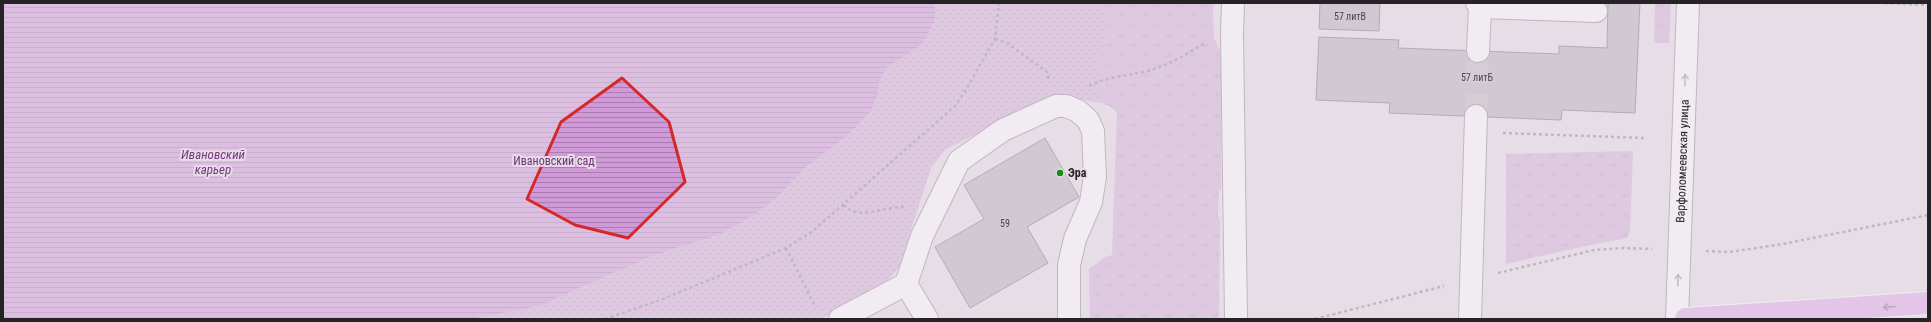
<svg xmlns="http://www.w3.org/2000/svg" width="1931" height="322" font-family="'Roboto Condensed',sans-serif">
<defs>
<pattern id="grass-tufts" width="24" height="20" patternUnits="userSpaceOnUse"><rect width="24" height="20" fill="#d4b1d9"/><path d="M3 7l-1-3M5 7V3M7 7l1-3M15 17l-1-3M17 17v-4M19 17l1-3" fill="none" stroke="#b698ba"/></pattern>
<pattern id="park-dots" width="8" height="8" patternUnits="userSpaceOnUse"><rect width="8" height="8" fill="#d4b1d9"/><path d="M2 2h.1M6 6h.1" fill="none" stroke="#b698ba" stroke-width="1.8" stroke-linecap="round"/></pattern>
<pattern id="water-rules" width="6" height="5" patternUnits="userSpaceOnUse"><rect width="6" height="5" fill="#d09ad8"/><path d="M0 2.5h6" fill="none" stroke="#a97daf"/></pattern>
</defs>
<rect width="100%" height="100%" fill="#e6dde7"/>
<!-- grass -->
<g fill="url(#grass-tufts)">
<path d="M1034,3H1214L1213,13L1214,38L1220,50L1221,59V190L1219,191L1218,216L1220,219L1219,319H1090L1089,269L1105,257L1112,255L1117,113C1111,101 1079,98 1066,97Z"/>
<polygon points="1655,3 1671,3 1669,43 1654,43"/>
<polygon points="1633,151 1630,231 1627,238 1590,245 1506,264 1506,154"/>
</g>
<!-- park -->
<polygon fill="url(#park-dots)" points="3,3 1105,3 1099,103 1066,97 1027,108 945,150 931,168 899,267 885,285 821,319 3,319"/>
<!-- water -->
<polygon fill="url(#water-rules)" points="3,3 935,3 935,18 930,30 921,45 886,68 879,83 877,96 870,112 851,132 804,169 777,197 752,216 720,234 654,255 538,306 470,319 3,319"/>
<!-- building -->
<g fill="#b9b0ba" stroke="#776f78">
<polygon points="1320,3 1380,3 1379,31 1319,29"/>
<polygon points="1608,3 1640,3 1635,113 1562,110 1561,120 1389,113 1390,103 1316,100 1319,37 1399,40 1398,48 1559,54 1559,46 1607,48"/>
<polygon points="1045,138 1079,197 1027,227 1048,263 970,308 935,247 984,219 964,185"/>
</g>
<g fill="none" stroke-linecap="round" stroke-linejoin="round">
<!-- minor-tunnel -->
<polyline stroke="#c0b8c0" stroke-width="22" stroke-dasharray="22 11" stroke-linecap="butt" points="1476,116 1478,51"/>
<!-- minor casing -->
<g stroke="#908891" stroke-width="24">
<g id="minor">
<polyline points="1233,3 1232,34 1236,319"/>
<polyline points="1477,3 1480,7 1478,51"/>
<polyline points="1480,7 1596,11"/>
<polyline points="906,284 927,319"/>
<polyline points="840,319 906,284 922,236 959,161 1003,130 1056,106 1066,106 1078,111 1088,120 1093,131 1095,177 1091,202 1075,239 1069,265 1069,319"/>
<polyline points="1470,319 1476,116"/>
<path id="s1" d="M1677,319L1688,3"/>
</g>
</g>
<!-- major casing -->
<g stroke="#fff" stroke-width="24">
<polyline id="major" points="1686,319 1928,303"/>
</g>
<!-- path -->
<g stroke="#928c93" stroke-width="2.5" stroke-dasharray="3 3" stroke-linecap="butt">
<polyline points="1885,3 1928,5"/>
<polyline points="995,39 1007,43 1047,72 1049,80"/>
<path d="M1089,86C1106,77 1125,76 1143,72C1166,67 1185,55 1205,43"/>
<polyline points="1503,133 1644,138"/>
<path d="M843,205C861,221 884,206 905,207"/>
<polyline points="786,248 816,308"/>
<polyline points="1706,251 1729,252 1783,244 1928,215"/>
<polyline points="1498,273 1594,250 1624,248 1652,249"/>
<polyline points="605,319 663,299 786,248 813,231 955,106 967,88 995,39 999,3"/>
<polyline points="1315,319 1444,286"/>
</g>
<!-- minor -->
<use href="#minor" stroke="#fff" stroke-width="22"/>
<!-- major -->
<use href="#major" stroke="#e0a9e9" stroke-width="22"/>
</g>
<!-- one-way arrows -->
<defs><path id="oneway-shaft" d="M-6 0H5M1.5-3L5.5 0L1.5 3" fill="none" stroke-width="1.6" stroke-linecap="round" stroke-linejoin="round"/></defs>
<g stroke="#9d9c9d">
<use href="#oneway-shaft" transform="translate(1685 80) rotate(-88)"/>
<use href="#oneway-shaft" transform="translate(1678 280) rotate(-88)"/>
</g>
<use stroke="#836688" href="#oneway-shaft" transform="translate(1889 307) rotate(175)"/>
<!-- marked area -->
<path d="M0 0H1931V322H0ZM622,78L669,122L685,182L628,238L575,225L527,199L561,122Z" fill="#e6dde7" fill-opacity=".55" fill-rule="evenodd"/>
<path fill="none" stroke="#d62828" stroke-width="3" stroke-linejoin="round" d="M622,78L669,122L685,182L628,238L575,225L527,199L561,122Z"/>
<!-- markers -->
<circle fill="#1b8d13" stroke="#e6dde7" stroke-width="1.5" cx="1060" cy="173" r="4"/>
<g text-anchor="middle" stroke-width="4" stroke-linejoin="round" paint-order="stroke">
<!-- number labels -->
<g font-size="10" fill="#4b464b">
<text x="1350" y="20">57 литВ</text>
<text x="1477" y="81">57 литБ</text>
<text x="1005" y="227">59</text>
</g>
<!-- park labels -->
<g font-size="12" fill="#703079" stroke="#e6dde7">
<text x="554" y="165">Ивановский сад</text>
</g>
<!-- street labels -->
<g font-size="12" fill="#262326" stroke="#e6dde7">
<text dy="4" stroke="none"><textPath href="#s1" startOffset="158">Варфоломеевская улица</textPath></text>
</g>
<!-- poi labels -->
<g font-size="12" font-weight="bold" fill="#262326" stroke="#e6dde7" text-anchor="start">
<text x="1068" y="177">Эра</text>
</g>
<!-- water labels -->
<g font-size="13" font-style="italic" fill="#783882" stroke="#e6dde7">
<text x="213" y="159">Ивановский<tspan x="213" dy="15">карьер</tspan></text>
</g>
</g>
<!-- border -->
<rect width="1931" height="322" fill="none" stroke="#262326" stroke-width="8"/>
</svg>
